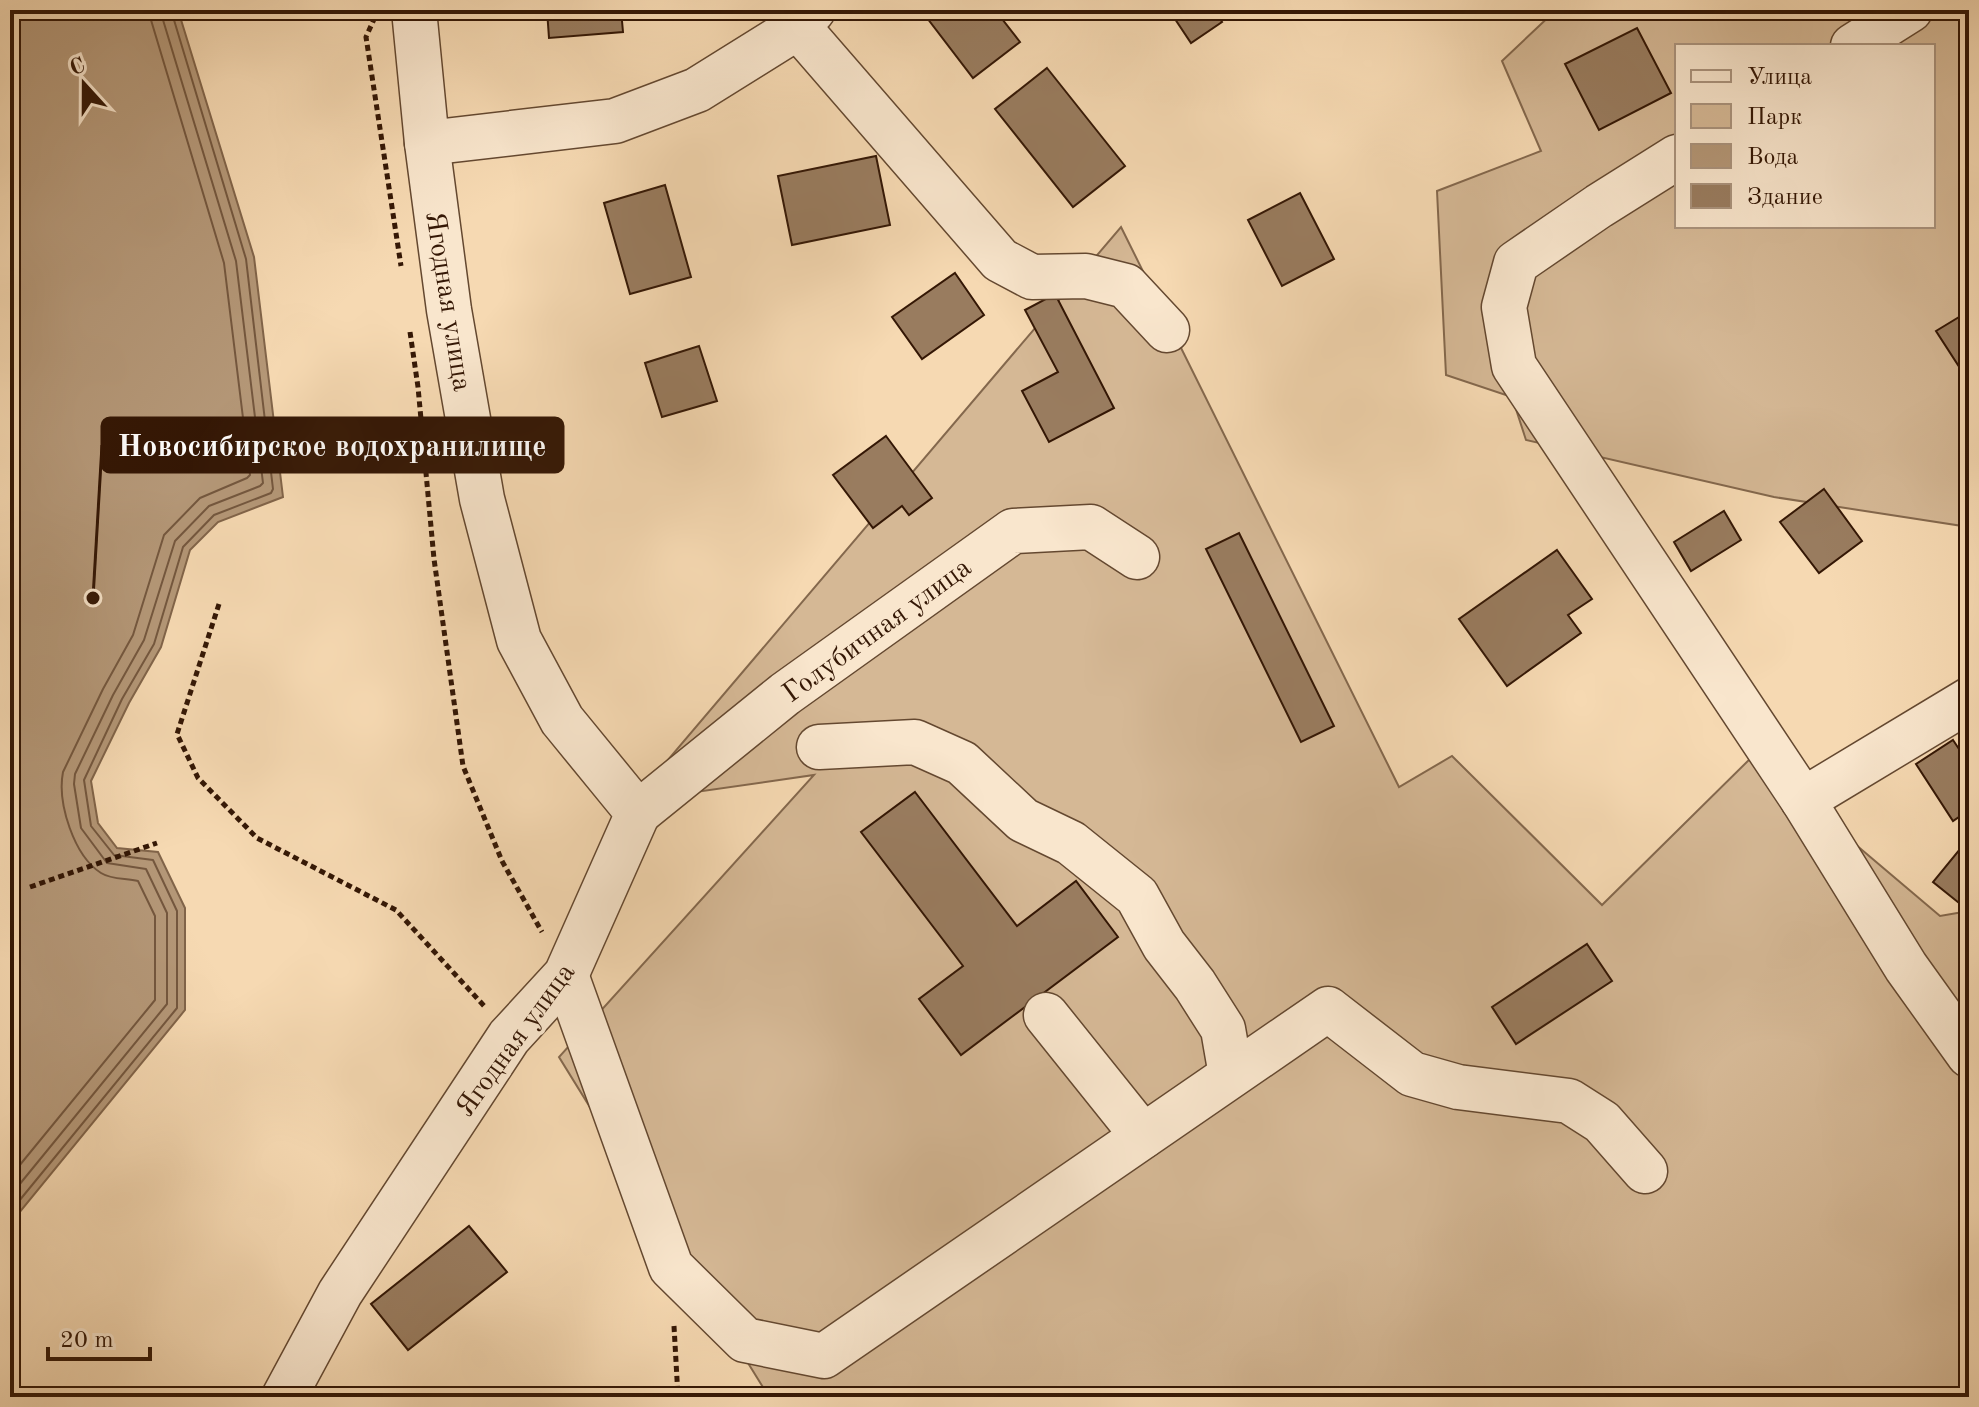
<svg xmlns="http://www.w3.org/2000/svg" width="1979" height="1407" font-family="'Old Standard TT',serif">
<rect width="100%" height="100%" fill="#f6d9b2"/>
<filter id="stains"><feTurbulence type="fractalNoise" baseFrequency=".0025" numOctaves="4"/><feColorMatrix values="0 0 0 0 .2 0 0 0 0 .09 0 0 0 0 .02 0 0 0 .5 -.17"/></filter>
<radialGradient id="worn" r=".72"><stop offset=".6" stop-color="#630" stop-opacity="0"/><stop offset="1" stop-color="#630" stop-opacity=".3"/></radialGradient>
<!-- green -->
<g fill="#d5b895" stroke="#84684d" stroke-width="2" fill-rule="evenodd">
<path d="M1556,10H1969V527L1774,497L1526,440L1512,397L1446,375L1437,191L1541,151L1502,61ZM1677,46H1933V226H1677Z"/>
<polygon points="1121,227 1399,787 1452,756 1602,905 1760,749 1803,800 1940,916 1969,911 1969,1397 830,1397 834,1391 769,1397 559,1057 814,775 633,801"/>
</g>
<!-- water -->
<polygon fill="#b49777" stroke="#816449" stroke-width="2" points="10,10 178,10 254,257 283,497 218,522 190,550 161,647 129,703 91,781 98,823 117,848 158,852 185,908 185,1010 10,1224"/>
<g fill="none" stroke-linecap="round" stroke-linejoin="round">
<!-- shore -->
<g stroke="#74573e" stroke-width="2">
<path d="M10,1177L155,1000V916L138,881C126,878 112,880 101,873C74,856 57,803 63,772L103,689L133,635L164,535L200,498L247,478L250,475L224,263L148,10"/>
<polyline points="10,1196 167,1004 167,913 146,869 107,863 81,828 74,784 75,774 113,695 144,640 175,541 209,506 260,486 263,483 236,261 160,10"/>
<polyline points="10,1212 177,1008 177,911 153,860 114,855 91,826 84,780 122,699 154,644 183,547 214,515 271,493 273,489 246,259 171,10"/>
</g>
</g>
<!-- building -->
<g fill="#997c5f" stroke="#341705" stroke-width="2">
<polygon points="547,10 621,10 623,32 549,38"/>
<polygon points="921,10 995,10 1020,42 973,78"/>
<polygon points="1169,10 1214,10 1222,22 1191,43"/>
<polygon points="1637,28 1671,93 1599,130 1565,64"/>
<polygon points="1047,68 1125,166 1073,207 995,109"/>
<polygon points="876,156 890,225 792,245 778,176"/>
<polygon points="665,185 691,277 630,294 604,203"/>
<polygon points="1300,193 1334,259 1282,286 1248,220"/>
<polygon points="955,273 984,315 922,359 892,317"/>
<polygon points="1055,294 1114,408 1049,442 1022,391 1058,372 1025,310"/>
<polygon points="1969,311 1969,382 1936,331"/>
<polygon points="699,346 717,401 662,417 645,363"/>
<polygon points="886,436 932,498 909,515 902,506 873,528 833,475"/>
<polygon points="1824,489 1862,541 1819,573 1780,522"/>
<polygon points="1724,511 1741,540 1691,571 1674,542"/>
<polygon points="1239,533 1334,726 1301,742 1206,549"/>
<polygon points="1557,550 1592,599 1568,615 1581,633 1507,686 1459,619"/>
<polygon points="1953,740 1969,764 1969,810 1953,821 1916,764"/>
<polygon points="915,792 1017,926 1076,881 1118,937 961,1055 919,999 963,966 861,832"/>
<polygon points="1969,838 1969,911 1933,882"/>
<polygon points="1587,944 1612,981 1516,1044 1492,1007"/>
<polygon points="469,1226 507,1272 408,1350 371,1304"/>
</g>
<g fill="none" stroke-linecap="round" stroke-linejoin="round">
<!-- minor casing -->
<g stroke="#644830" stroke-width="47">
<g id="minor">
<polyline points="798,27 1000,260 1032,277 1086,276 1126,286 1167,330"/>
<polyline points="1853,46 1910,10"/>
<polyline points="427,143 615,121 697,90 798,27 813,10"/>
<polyline points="1677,157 1599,206 1516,263 1504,307 1514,366 1803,800"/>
<polyline points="1969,700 1803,800 1906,967 1969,1055"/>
<polyline points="819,747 915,742 962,763 1023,820 1071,843 1137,896 1164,945 1195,985 1223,1029 1231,1075"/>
<polyline points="638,813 785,694 1013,531 1091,527 1137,557"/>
<polyline points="566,975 671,1267 745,1340 824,1356 1328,1009 1412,1074 1458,1087 1569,1101 1602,1122 1645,1171"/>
<polyline points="1046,1015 1143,1136"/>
<polyline points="284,1397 340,1293 509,1037 566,975 638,813 562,720 519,640 482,499 449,310 427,143 414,10"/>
</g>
</g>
<!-- path -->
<g stroke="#341705" stroke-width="5" stroke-dasharray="6 4" stroke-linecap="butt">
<polyline points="375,17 366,37 401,266"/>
<polyline points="410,332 418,387 434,559 463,766 502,861 542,932"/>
<polyline points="219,604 177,734 198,778 257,838 396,910 486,1008"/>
<polyline points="30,887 157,843"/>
<polyline points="674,1326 678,1397"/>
</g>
<!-- minor -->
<use href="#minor" stroke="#f9e6cd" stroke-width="44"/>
</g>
<g text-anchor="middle" stroke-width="8" stroke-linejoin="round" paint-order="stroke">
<!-- street labels -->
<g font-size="28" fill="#341705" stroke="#f9e6cd">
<text transform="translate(450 301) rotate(81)" y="10">Ягодная улица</text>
<text transform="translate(876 629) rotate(-36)" y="10">Голубичная улица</text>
<text transform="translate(514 1039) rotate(-54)" y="10">Ягодная улица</text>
</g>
</g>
<!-- callouts -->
<path fill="none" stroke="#341705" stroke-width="3" d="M93 598L102 445"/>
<circle fill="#341705" stroke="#f9e6cd" stroke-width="3" cx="93" cy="598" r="8"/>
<rect fill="#341705" stroke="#341705" stroke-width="3" x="102" y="418" width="461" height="54" rx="8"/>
<g font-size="30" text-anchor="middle" font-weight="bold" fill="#fff">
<text x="332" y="456">Новосибирское водохранилище</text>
</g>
<!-- margin -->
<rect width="1979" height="1407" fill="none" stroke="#f6d9b2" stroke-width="40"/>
<rect x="12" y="12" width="1955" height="1383" fill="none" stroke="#341705" stroke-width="4"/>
<rect x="20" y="20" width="1939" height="1367" fill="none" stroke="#341705" stroke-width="2"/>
<!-- legend -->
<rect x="1675" y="44" width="260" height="184" fill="#f9e6cd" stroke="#aa937d" stroke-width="2"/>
<rect x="1691" y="70" width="40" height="12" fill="#f9e6cd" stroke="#aa937d" stroke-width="2"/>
<text x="1747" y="84" font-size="24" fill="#341705">Улица</text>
<rect x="1691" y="104" width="40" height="24" fill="#d5b895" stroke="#aa937d" stroke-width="2"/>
<text x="1747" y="124" font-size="24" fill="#341705">Парк</text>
<rect x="1691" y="144" width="40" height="24" fill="#b49777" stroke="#aa937d" stroke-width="2"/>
<text x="1747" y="164" font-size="24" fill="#341705">Вода</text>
<rect x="1691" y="184" width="40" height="24" fill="#997c5f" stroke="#aa937d" stroke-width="2"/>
<text x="1747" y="204" font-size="24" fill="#341705">Здание</text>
<!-- north arrow -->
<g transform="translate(84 84) rotate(339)" stroke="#f9e6cd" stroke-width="6" paint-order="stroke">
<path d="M0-6L14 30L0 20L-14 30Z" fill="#341705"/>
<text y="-12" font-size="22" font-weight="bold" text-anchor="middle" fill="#341705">С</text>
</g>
<!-- scale -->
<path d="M48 1347v12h102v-12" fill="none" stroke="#341705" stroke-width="4"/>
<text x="60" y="1347" font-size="24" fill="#341705" stroke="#f9e6cd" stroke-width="6" paint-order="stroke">20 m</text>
<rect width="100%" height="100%" filter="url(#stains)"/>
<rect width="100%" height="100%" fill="url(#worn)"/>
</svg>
